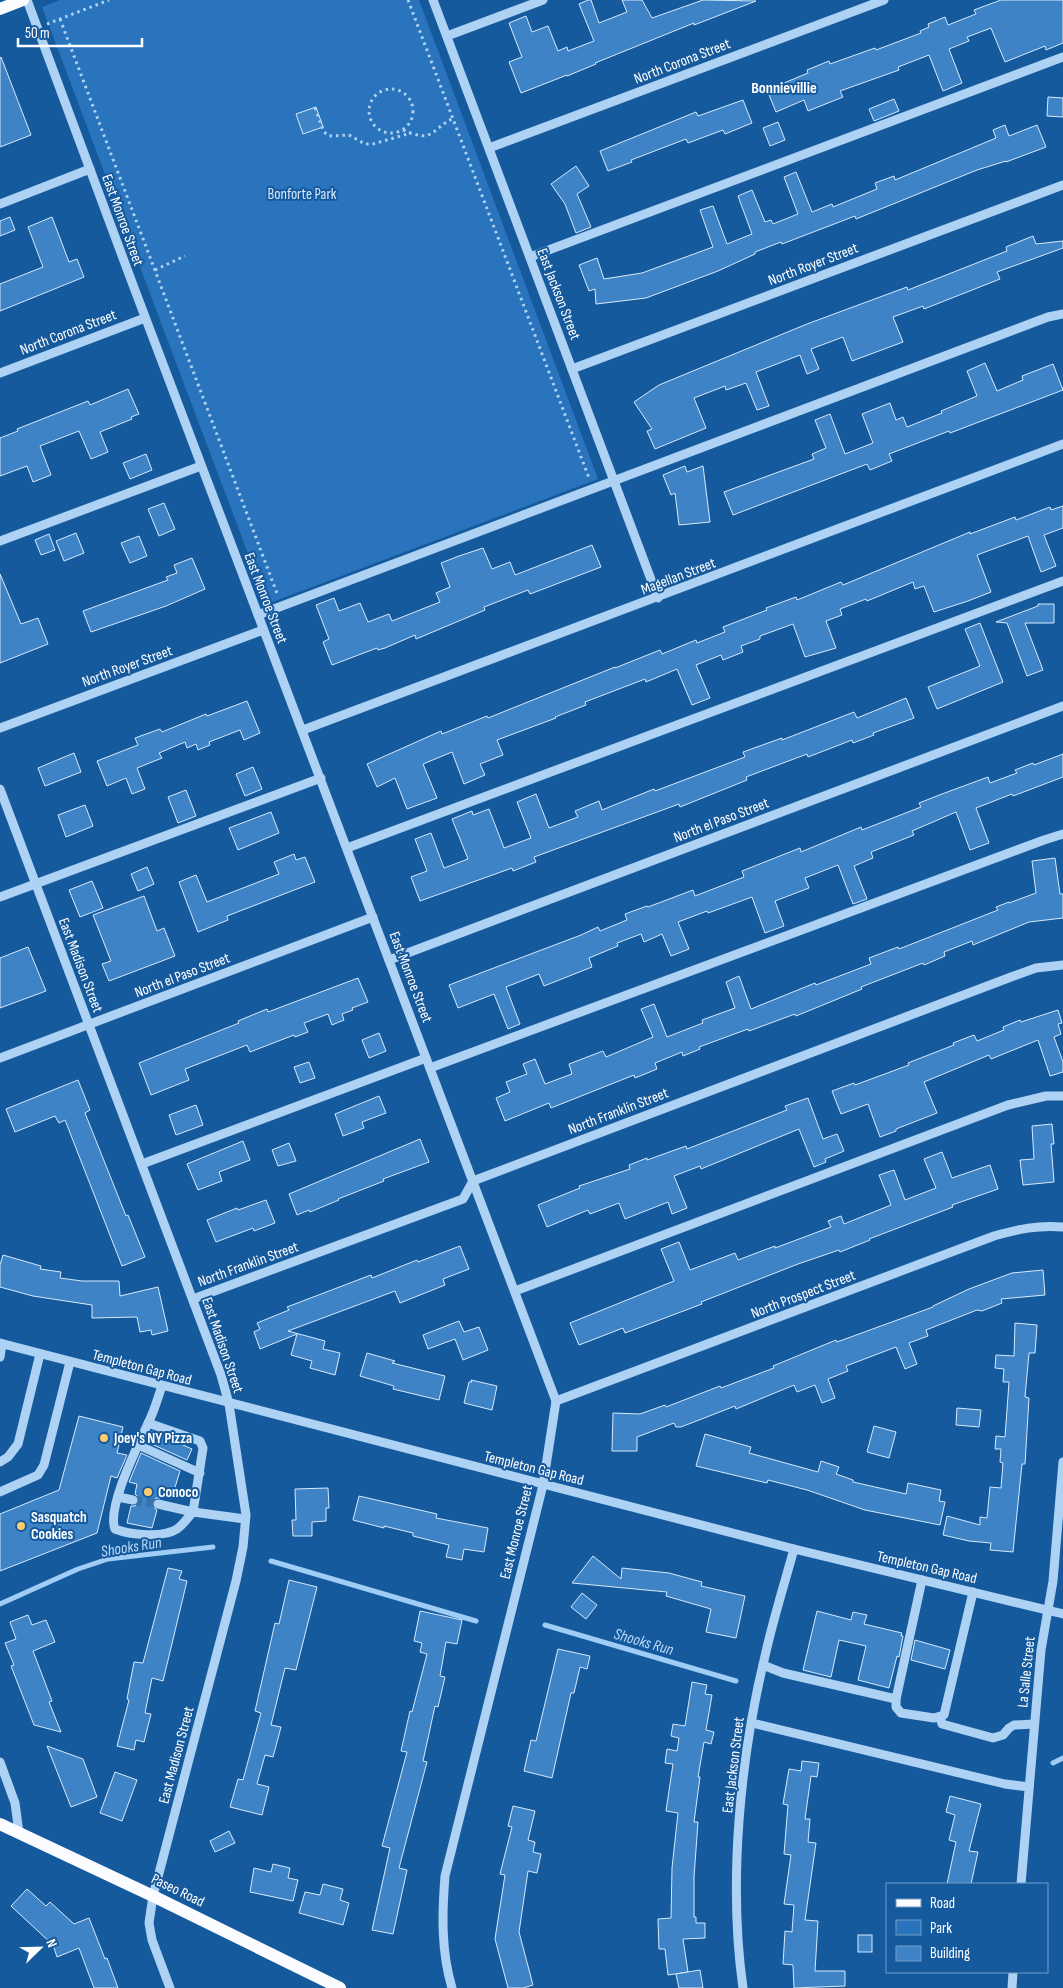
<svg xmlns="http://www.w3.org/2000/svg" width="1063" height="1988" font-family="'Sofia Sans Condensed',sans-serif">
<rect width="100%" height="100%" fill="#165a9e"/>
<!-- green -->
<polygon fill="#2974bc" points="60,0 419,0 598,479 267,604 42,7"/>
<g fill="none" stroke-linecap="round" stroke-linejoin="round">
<!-- stream -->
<g stroke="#a0cdf6" stroke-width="5">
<polyline points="271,1561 476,1621"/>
<polyline points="0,1604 78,1569 108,1559 213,1547"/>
<polyline points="545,1625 736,1681"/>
<polyline points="1053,1763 1063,1758"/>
</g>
</g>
<!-- building -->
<g fill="#3e83c5" stroke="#d6eafd">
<polygon points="588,0 591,0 599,23 627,12 622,0 642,0 652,18 703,0 756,1 694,25 694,23 595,63 596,64 567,76 567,75 521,93 509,62 522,57 509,23 526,16 532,32 548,26 558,51 567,47 568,51 594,41 579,4"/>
<polygon points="1001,0 1063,0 1063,43 1046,50 1045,46 1005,62 991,28 967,37 969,41 949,49 962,83 943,91 929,55 898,67 899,70 840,91 843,97 808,111 804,100 776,112 767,90 808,73 807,70 829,61 830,64 875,48 876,50 921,33 920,31 929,27 928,24 945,17 948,25 976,14 974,10"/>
<polygon points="1,57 31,135 0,147 0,58"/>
<polygon points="1048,97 1063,98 1063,117 1047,116"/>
<polygon points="894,99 899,111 874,121 869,109"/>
<polygon points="743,100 752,123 725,134 723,130 688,143 686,139 631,160 632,162 608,171 600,151 696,112 698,116"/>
<polygon points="316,107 323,127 303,134 296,114"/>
<polygon points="778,122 785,140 770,146 763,128"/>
<polygon points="1005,125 1009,136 1037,125 1046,147 1006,162 1006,161 977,170 856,219 855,216 782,244 781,242 755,252 755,254 718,271 646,298 596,304 595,289 589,291 579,265 597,258 604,279 642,273 713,247 700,210 713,206 727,244 752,234 738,196 752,190 765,222 771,220 773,224 798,214 784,177 796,172 812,212 832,204 833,207 877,189 875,183 894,176 895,180 996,138 993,130"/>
<polygon points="576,166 589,186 577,194 591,227 576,233 565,204 551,184"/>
<polygon points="10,217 15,230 0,236 0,221"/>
<polygon points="52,217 69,262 77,259 84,277 0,311 0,284 43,267 28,227"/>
<polygon points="1033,236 1036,244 1063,241 1063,248 997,272 1000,279 924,309 923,306 893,317 903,342 852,361 843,337 811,349 819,369 807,374 800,355 756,372 769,406 757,410 746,383 726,390 725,386 694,398 706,428 655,449 647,431 652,429 634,402 659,385 807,324 907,287 908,290 969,266 1007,251 1006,247"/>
<polygon points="985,363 997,391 1023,380 1022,376 1053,364 1063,390 950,433 949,431 889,454 892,461 870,470 867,464 733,515 724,492 814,459 812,454 826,448 815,420 830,414 845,454 873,443 862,414 890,403 896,420 903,417 907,427 942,413 941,411 977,396 967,371"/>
<polygon points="128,389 139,414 131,417 132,419 100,432 108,452 91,459 79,431 40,446 51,475 33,482 27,466 0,476 0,438 18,431 17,429 88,401 90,405"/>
<polygon points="146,454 152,470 130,479 123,463"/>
<polygon points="685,466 687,472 703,466 710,522 679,525 675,493 671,495 663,475"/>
<polygon points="164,503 175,529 159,536 148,509"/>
<polygon points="1063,506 1063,528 1044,535 1056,566 1041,572 1028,536 977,555 991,592 968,601 934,612 924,586 915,589 913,582 867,601 866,599 840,609 842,615 826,621 836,648 805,657 793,624 760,636 760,639 741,646 743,652 723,660 721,655 696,665 710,698 692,705 677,669 646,682 645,679 585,702 586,705 555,717 556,718 497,740 503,755 480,764 485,775 464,784 452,752 423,764 437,798 407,809 395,778 377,787 367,764 441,731 442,734 487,716 488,718 615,667 615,668 660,650 662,654 696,640 697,643 725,632 723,627 767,610 766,608 796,597 797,600 841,582 843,585 970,532 970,534 1015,517 1016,520 1050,507 1051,510"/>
<polygon points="76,533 84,553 64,561 56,541"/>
<polygon points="49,534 55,550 41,555 35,540"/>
<polygon points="139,536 147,556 130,563 121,543"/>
<polygon points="592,545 601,567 530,594 528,590 484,607 485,610 416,639 415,635 385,648 378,650 377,648 332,665 323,642 329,639 316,605 334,598 339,611 360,603 368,622 389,614 392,621 440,602 436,593 450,587 441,563 459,556 483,548 492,569 510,562 515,575"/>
<polygon points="192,558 205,589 166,606 91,632 83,611 168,580 166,577 177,573 174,565"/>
<polygon points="0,574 21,624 38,618 48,644 0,663"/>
<polygon points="1038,604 1054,604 1054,623 1025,623 1043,670 1027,676 1007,623 996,622 1038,606"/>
<polygon points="980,623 1003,682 937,709 928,687 980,666 965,629"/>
<polygon points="906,698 914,718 873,733 874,735 853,743 852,740 808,757 807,754 746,777 747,780 680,807 679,804 534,857 536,862 513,871 512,868 420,901 411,877 427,871 415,839 431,833 444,868 468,859 452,819 472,811 473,815 489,809 504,848 531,838 517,802 536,794 549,828 578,817 575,811 599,801 602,810 654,789 655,791 745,757 743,752 782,738 782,740 854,712 857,718"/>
<polygon points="247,701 260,733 244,740 240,730 209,742 210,745 198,750 196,744 187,748 185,742 159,753 162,758 137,768 145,789 132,794 126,778 107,786 97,761 138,745 135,738 160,729 162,732 206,714 207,716"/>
<polygon points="74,753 81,772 45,786 38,768"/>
<polygon points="1063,754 1063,777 1013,796 1012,794 976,808 989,843 970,850 956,812 912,831 914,835 871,852 873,858 854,866 867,899 853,904 838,865 805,878 809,888 775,901 784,926 765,933 752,897 708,913 707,911 678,922 689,949 671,956 662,934 644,942 641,934 617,943 618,946 589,958 592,967 544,986 539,974 506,987 520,1024 508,1029 494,994 458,1008 449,985 581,935 598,927 600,931 627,920 625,914 647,906 648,907 693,890 695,896 744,877 742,871 800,848 801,852 861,827 862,830 921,807 919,803 942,794 988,777 990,783 1017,773 1015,770 1033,763 1034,765"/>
<polygon points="253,767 262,789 245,796 236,774"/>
<polygon points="186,790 196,816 178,823 168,797"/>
<polygon points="85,805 93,826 66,837 58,815"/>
<polygon points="271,812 279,833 238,850 229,828"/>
<polygon points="294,854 296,860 305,857 315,882 227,916 228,920 198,932 179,882 196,875 207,902 279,874 274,862"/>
<polygon points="1055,858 1060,894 1063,894 1063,918 1029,922 973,945 972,941 944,952 945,956 924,965 923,963 861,987 862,989 796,1016 795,1014 749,1031 748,1029 699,1047 700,1049 683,1056 682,1052 655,1063 657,1069 635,1078 634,1075 551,1108 549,1103 505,1121 496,1098 510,1092 506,1082 527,1074 523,1064 535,1059 545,1084 572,1074 569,1064 603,1051 606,1057 653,1037 641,1009 654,1004 667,1037 703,1023 702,1020 735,1008 726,982 739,976 751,1009 815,983 816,985 871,964 869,958 898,947 899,949 998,910 996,907 1009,902 1009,903 1036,893 1032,861"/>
<polygon points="147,867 154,884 138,891 131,874"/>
<polygon points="92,881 103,908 80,917 69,890"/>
<polygon points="144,896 157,931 164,928 175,956 109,981 102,964 111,961 93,915"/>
<polygon points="28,947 46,991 0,1008 0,958"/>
<polygon points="358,978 368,1002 352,1008 353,1010 342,1014 344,1020 332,1025 328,1014 304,1023 308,1032 295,1037 294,1035 250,1052 247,1045 185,1069 189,1080 151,1095 139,1063 239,1023 238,1021 267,1009 268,1012"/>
<polygon points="1058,1010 1062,1023 1058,1024 1061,1034 1054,1037 1063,1062 1063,1072 1050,1076 1038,1040 991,1059 989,1055 924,1082 937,1113 896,1129 896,1131 880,1137 868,1104 841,1114 832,1091 854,1083 855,1085 909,1065 908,1063 954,1045 953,1043 974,1035 977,1041 1004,1030 1003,1027 1020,1020 1021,1022"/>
<polygon points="379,1033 386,1051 369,1058 362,1040"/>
<polygon points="309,1062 315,1078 300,1083 294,1067"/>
<polygon points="78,1080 90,1110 85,1113 126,1216 128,1215 145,1257 122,1266 65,1120 59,1123 55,1116 15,1132 6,1109"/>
<polygon points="379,1096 386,1113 362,1122 364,1128 343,1136 335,1114"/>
<polygon points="808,1098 823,1139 837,1134 844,1151 825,1159 826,1162 814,1167 799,1129 701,1169 700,1166 674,1176 687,1208 672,1214 668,1202 625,1219 619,1203 590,1214 588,1210 547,1227 538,1205 580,1188 579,1186 630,1169 629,1165 647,1158 647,1160 686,1146 687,1149 787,1110 785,1106"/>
<polygon points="196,1105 203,1125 176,1135 169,1115"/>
<polygon points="1052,1124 1054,1144 1051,1144 1054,1182 1023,1185 1020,1160 1034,1159 1032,1126"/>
<polygon points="420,1139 429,1162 383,1179 384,1181 338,1199 339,1200 310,1212 309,1210 297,1215 289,1194"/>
<polygon points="243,1141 250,1160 219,1172 222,1181 198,1190 187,1164"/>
<polygon points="289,1143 296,1161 278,1166 272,1150"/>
<polygon points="942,1152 952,1178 990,1165 998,1189 952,1205 953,1207 869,1239 870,1240 840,1252 839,1250 798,1264 701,1302 702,1304 625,1333 623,1328 579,1345 570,1323 674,1281 661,1249 679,1242 690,1270 735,1253 738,1260 775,1246 775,1248 831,1227 828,1221 841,1216 844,1224 891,1205 879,1175 894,1170 905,1200 936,1188 924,1159"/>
<polygon points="266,1200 275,1223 254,1231 253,1228 216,1242 207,1220 237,1208 238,1210"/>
<polygon points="460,1246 469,1269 443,1279 445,1285 400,1303 395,1291 288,1331 325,1341 323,1349 340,1353 335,1375 310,1368 312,1361 291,1355 297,1334 260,1349 254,1332 260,1329 257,1323 289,1310 287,1307 371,1275 372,1278 417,1260 418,1262"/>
<polygon points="3,1255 41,1266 40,1269 61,1272 60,1278 82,1281 119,1281 120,1296 158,1287 168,1331 152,1335 151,1330 140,1332 137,1317 92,1318 92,1305 33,1296 0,1287 0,1265"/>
<polygon points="1043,1270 1045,1295 1001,1299 1002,1303 982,1311 977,1310 926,1330 928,1336 909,1343 917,1364 905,1369 896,1347 846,1366 848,1371 828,1379 835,1398 822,1403 815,1385 797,1392 794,1385 736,1409 735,1406 681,1427 676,1427 674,1423 637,1437 637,1451 612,1451 613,1413 640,1414 665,1405 666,1407 720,1386 721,1388 774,1368 773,1366 836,1340 837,1342 933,1307 933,1306 969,1289 1012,1273"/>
<polygon points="459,1321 464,1332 479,1327 488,1350 463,1360 455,1339 428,1349 423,1335"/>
<polygon points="1015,1323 1037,1325 1035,1353 1029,1353 1025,1397 1029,1398 1025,1464 1022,1464 1013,1552 990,1550 991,1543 969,1541 943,1535 947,1516 980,1525 980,1517 987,1518 990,1487 1001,1488 1003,1463 1000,1462 1001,1449 995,1449 996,1436 1005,1437 1009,1382 1003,1382 1004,1369 995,1368 996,1355 1014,1356"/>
<polygon points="367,1353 395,1361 392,1363 445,1376 439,1400 393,1389 394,1386 360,1376"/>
<polygon points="471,1380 497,1386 492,1410 464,1403 469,1382 472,1382"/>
<polygon points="957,1408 981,1410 979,1427 956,1425"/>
<polygon points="79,1416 123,1427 117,1453 127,1455 117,1478 111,1476 97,1533 0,1571 0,1514 59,1490"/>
<polygon points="874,1426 896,1432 889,1458 867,1452"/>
<polygon points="152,1431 192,1449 187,1460 147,1442"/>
<polygon points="705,1434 751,1447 749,1453 818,1472 821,1461 839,1467 836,1474 853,1480 853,1482 906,1494 908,1483 941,1490 939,1501 945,1502 940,1525 865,1510 807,1490 768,1480 767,1483 696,1466"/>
<polygon points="141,1453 180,1471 173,1494 162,1491 160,1498 156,1498 152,1502 152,1506 157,1510 152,1528 127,1523 131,1506 135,1506 139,1502 139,1498 135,1494 137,1484 129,1482"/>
<polygon points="328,1488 329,1508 326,1508 326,1521 312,1522 312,1536 293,1536 292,1520 296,1520 295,1489"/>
<polygon points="359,1496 437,1514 436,1518 488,1528 484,1552 464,1549 462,1560 446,1557 449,1545 413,1536 413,1533 384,1526 384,1528 353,1520"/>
<polygon points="593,1556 621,1579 622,1568 669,1573 702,1582 701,1586 745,1596 736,1638 706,1632 711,1609 666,1596 667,1592 572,1583"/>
<polygon points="168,1568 182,1571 179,1579 187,1581 163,1681 152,1678 145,1713 151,1714 144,1742 136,1740 134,1750 117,1746 129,1700 127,1699 134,1662 143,1663"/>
<polygon points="289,1580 317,1587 296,1670 285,1668 271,1725 281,1727 273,1757 265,1755 257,1784 269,1787 262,1815 230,1807 238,1779 243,1780 261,1713 255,1711 275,1623 279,1624"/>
<polygon points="582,1593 597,1605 586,1619 571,1607"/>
<polygon points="420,1611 462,1620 457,1644 446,1642 440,1676 445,1677 438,1707 435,1706 423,1761 427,1762 399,1868 407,1870 393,1934 372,1930 390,1848 382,1846 407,1752 401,1751 410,1711 412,1712 427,1654 420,1652 422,1643 414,1641"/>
<polygon points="817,1611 851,1620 853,1612 867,1615 864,1624 902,1633 901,1636 903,1636 899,1657 897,1656 889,1688 858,1680 866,1646 839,1640 831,1677 803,1670"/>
<polygon points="28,1615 32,1625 46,1620 55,1642 33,1651 52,1701 49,1702 61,1732 34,1725 11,1666 14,1665 5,1643 16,1639 10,1622"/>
<polygon points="915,1640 950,1650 945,1669 911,1660"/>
<polygon points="558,1649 590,1656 587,1669 580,1667 574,1693 571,1693 552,1778 524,1771 531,1740 536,1741"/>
<polygon points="692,1682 707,1685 705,1694 712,1695 706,1730 714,1732 711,1744 704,1742 698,1777 700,1777 694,1822 698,1822 694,1877 694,1917 696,1917 696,1923 705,1923 705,1938 683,1939 688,1972 668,1975 665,1949 659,1949 658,1919 671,1918 672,1868 678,1813 666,1811 673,1764 665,1763 667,1749 677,1751 679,1738 671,1736 673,1724 685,1726"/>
<polygon points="47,1746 83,1759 97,1797 71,1807"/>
<polygon points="802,1761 819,1763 817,1777 811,1776 805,1819 810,1819 808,1842 816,1843 805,1920 818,1921 815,1971 845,1971 845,1986 794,1988 793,1965 783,1964 785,1931 792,1932 794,1905 784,1904 791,1855 784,1854 788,1805 783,1804 789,1769 801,1771"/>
<polygon points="115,1772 137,1780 122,1821 100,1813"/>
<polygon points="950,1796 981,1804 969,1851 978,1852 971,1884 947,1884 956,1842 949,1840 955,1815 946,1812"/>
<polygon points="513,1806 535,1811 528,1840 535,1842 533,1852 541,1854 537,1873 528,1871 519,1932 533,1985 523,1988 508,1988 495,1939 505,1875 500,1874 512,1827 508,1826"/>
<polygon points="229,1831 235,1843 215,1852 210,1841"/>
<polygon points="273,1864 290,1868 288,1878 298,1880 293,1901 250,1892 254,1868 271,1872"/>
<polygon points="323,1884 343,1889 340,1900 349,1903 343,1925 299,1913 305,1892 320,1895"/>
<polygon points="27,1889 46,1906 50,1902 74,1924 89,1918 105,1959 107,1958 118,1988 94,1988 79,1948 57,1957 53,1945 11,1906"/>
<rect x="858" y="1935" width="14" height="17"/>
<polygon points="700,1970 703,1988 679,1988 676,1974"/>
</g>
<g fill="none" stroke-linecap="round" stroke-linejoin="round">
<!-- minor-tunnel -->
<polyline stroke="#3973ad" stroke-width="9" stroke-dasharray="9 4.5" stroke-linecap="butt" points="133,1500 158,1504"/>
<!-- path -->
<g stroke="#aed2f3" stroke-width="3" stroke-dasharray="2.5 4" stroke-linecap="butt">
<polyline points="408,0 589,478"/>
<polyline points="60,19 278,596"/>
<polyline points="47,24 109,0"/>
<circle cx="391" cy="111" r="22"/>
<polyline points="315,108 324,132 329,136 349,135 365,144 373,144 411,133"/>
<path d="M403,130C435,144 430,129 454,118"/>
<polyline points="155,270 185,256"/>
</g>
<!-- minor -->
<g stroke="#aed2f3" stroke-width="9">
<path d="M27,0L133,285L556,1401L543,1485L445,1876C442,1914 441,1951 452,1988"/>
<polyline points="433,0 658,598"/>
<polyline points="447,36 543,0"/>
<polyline points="489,148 884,0"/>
<polyline points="0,204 90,169"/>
<polyline points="530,257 1063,57"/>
<polyline points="572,369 1063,185"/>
<polyline points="0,373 145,318"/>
<polyline points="0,541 201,466"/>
<polyline points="258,615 1048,317 1063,314"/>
<polyline points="0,728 263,630"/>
<polyline points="303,730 1063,444"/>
<polyline points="0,789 221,1375 229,1404 246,1515 243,1547 236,1581 153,1896 149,1923 152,1940 170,1988"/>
<polyline points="347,848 1063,581"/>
<polyline points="0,897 321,778"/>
<polyline points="389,960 1063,706"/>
<polyline points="0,1058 373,917"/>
<polyline points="430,1068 1044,840 1063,834"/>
<polyline points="142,1164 426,1058"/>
<polyline points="515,1291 1008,1105 1046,1096 1063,1096"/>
<polyline points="193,1299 463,1199 473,1181 1011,977 1036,968 1063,965"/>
<polyline points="0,1343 794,1549 1063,1614"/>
<polyline points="0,1357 2,1344"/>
<path d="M162,1386C158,1397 155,1409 150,1419C140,1442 106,1507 115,1529C130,1535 163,1538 177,1529C183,1525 188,1517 193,1512L245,1519"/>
<path d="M556,1401L994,1236C1019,1229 1037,1225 1063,1227"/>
<polyline points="148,1423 200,1441 203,1448 193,1512 158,1504"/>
<polyline points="138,1445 200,1473"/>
<polyline points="0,1462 8,1457 18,1444 40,1354"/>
<polyline points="0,1492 38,1475 44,1465 70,1362"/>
<polyline points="118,1497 133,1500"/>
<polyline points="922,1580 896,1699 896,1707 901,1713 934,1718 944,1715 973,1592"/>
<polyline points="763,1665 783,1673 896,1699"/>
<polyline points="940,1717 942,1724 993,1738 1003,1735 1009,1728 1014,1725 1034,1724"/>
<polyline points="752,1723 1005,1784 1029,1787"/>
<polyline points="0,1762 15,1803 19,1833"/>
<polyline points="1021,1884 1041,1650 1053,1581 1063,1462"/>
<path d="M743,1988C728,1883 740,1758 765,1656C773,1620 784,1585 794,1549"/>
<polyline points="1012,1988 1013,1972"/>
</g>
<!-- major -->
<g stroke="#fafcff" stroke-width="12">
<polyline points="0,9 23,0"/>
<polyline points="0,1824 153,1896 340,1988"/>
</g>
</g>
<!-- markers -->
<g fill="#ffcd70" stroke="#165a9e" stroke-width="2">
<circle cx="104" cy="1438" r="5"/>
<circle cx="148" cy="1492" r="5"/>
<circle cx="21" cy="1526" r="5"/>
</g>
<g text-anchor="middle" stroke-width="4" stroke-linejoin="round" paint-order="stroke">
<!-- street labels -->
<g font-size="15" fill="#fff" stroke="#165a9e">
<text transform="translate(682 61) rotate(-21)" y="5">North Corona Street</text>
<text transform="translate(123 220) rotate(70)" y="5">East Monroe Street</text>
<text transform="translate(813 264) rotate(-21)" y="5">North Royer Street</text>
<text transform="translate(559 294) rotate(69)" y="5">East Jackson Street</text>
<text transform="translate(68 332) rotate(-21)" y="5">North Corona Street</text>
<text transform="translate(678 576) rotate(-21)" y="5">Magellan Street</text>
<text transform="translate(266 598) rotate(69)" y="5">East Monroe Street</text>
<text transform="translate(127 666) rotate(-20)" y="5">North Royer Street</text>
<text transform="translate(721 820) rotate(-21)" y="5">North el Paso Street</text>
<text transform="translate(81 965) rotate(69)" y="5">East Madison Street</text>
<text transform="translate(182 975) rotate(-21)" y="5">North el Paso Street</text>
<text transform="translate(411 977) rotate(69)" y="5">East Monroe Street</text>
<text transform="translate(618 1111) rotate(-21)" y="5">North Franklin Street</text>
<text transform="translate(248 1264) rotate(-20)" y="5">North Franklin Street</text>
<text transform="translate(803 1294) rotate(-21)" y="5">North Prospect Street</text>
<text transform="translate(223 1345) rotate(71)" y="5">East Madison Street</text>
<text transform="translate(142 1367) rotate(15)" y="5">Templeton Gap Road</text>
<text transform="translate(534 1468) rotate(14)" y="5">Templeton Gap Road</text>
<text transform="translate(516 1532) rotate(-76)" y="5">East Monroe Street</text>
<text transform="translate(927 1567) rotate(13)" y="5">Templeton Gap Road</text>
<text transform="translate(1026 1672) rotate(-84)" y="5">La Salle Street</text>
<text transform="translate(176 1755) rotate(-75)" y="5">East Madison Street</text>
<text transform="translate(733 1765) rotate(-83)" y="5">East Jackson Street</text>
<text transform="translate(178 1890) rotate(26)" y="5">Paseo Road</text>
</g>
<!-- park labels -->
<g font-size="15" fill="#d6eafd" stroke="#165a9e">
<text x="302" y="199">Bonforte Park</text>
</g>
<!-- poi labels -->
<g font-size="15" font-weight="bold" fill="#fff" stroke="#165a9e" text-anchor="start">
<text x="114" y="1443">Joey's NY Pizza</text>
<text x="158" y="1497">Conoco</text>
<text x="31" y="1522">Sasquatch<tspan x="31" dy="17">Cookies</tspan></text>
</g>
<!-- neighbourhood labels -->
<g font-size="16" font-weight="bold" fill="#fff" stroke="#165a9e">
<text x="784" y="93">Bonnievillie</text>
</g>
<!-- water labels -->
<g font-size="16" font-style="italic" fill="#bbdbf9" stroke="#165a9e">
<text transform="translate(131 1546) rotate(-9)" y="6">Shooks Run</text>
<text transform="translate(644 1641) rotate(16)" y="6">Shooks Run</text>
</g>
</g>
<!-- legend -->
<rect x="886" y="1883" width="162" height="90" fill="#165a9e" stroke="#739cc5"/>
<rect x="896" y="1899" width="25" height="8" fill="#fafcff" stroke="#739cc5"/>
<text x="930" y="1908" font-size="15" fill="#ffffff">Road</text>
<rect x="896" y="1920" width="25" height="15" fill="#2974bc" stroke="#739cc5"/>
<text x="930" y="1933" font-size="15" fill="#ffffff">Park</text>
<rect x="896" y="1946" width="25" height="15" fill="#3e83c5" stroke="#739cc5"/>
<text x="930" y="1958" font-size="15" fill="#ffffff">Building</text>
<!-- north arrow -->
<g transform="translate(40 1948) rotate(67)" stroke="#165a9e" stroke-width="4" paint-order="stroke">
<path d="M0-4L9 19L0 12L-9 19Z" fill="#ffffff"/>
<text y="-8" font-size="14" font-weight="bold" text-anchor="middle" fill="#ffffff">N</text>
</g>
<!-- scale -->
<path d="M18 38v8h124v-8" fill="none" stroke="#ffffff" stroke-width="2.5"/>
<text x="25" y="38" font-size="15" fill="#ffffff" stroke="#165a9e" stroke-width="4" paint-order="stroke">50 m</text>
</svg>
